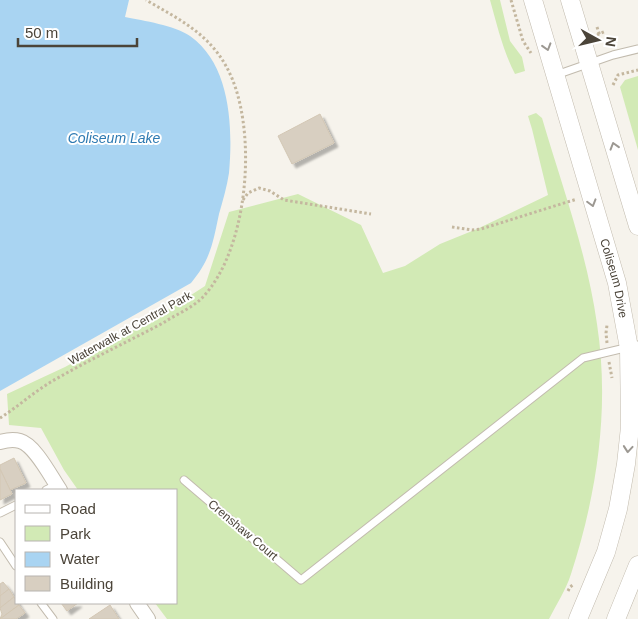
<svg xmlns="http://www.w3.org/2000/svg" width="638" height="619" font-family="Arial,sans-serif">
<defs>
<filter id="shadow"><feDropShadow dx="4" dy="4" stdDeviation="1" flood-color="#0004"/></filter>
</defs>
<rect width="100%" height="100%" fill="#f6f3ec"/>
<!-- green -->
<g fill="#d2eab5">
<path d="M490,0H500L510,41L522,57L525,71L515,74C503,51 497,25 490,0Z"/>
<polygon points="638,76 638,150 620,87 625,80"/>
<path d="M536,113L542,118C562,186 587,253 597,324C610,408 597,494 571,574C566,590 556,605 549,619H167L155,603H176V490H78L64,470L41,428L9,425L7,394L65,367L154,319L205,286L229,212L298,194L361,225L383,273L405,266L440,244L477,229L548,195L532,129L528,116Z"/>
</g>
<!-- water -->
<path fill="#a9d4f2" d="M0,0H129L125,17C144,21 174,25 190,36C231,65 233,128 229,173C227,186 223,200 219,214C213,242 211,259 191,283L0,391Z"/>
<!-- building -->
<g fill="#d8cfc1" stroke="#d3c7b4" filter="url(#shadow)">
<polygon points="320,114 334,143 292,164 278,136"/>
<polygon points="14,458 26,483 10,490 0,469 0,465"/>
<polygon points="0,469 12,494 0,500"/>
<polygon points="3,582 9,589 0,596 0,584"/>
<polygon points="9,589 14,597 0,608 0,596"/>
<polygon points="14,597 19,605 0,619 2,614 0,608"/>
<polygon points="61,603 78,603 67,611"/>
<polygon points="19,605 25,613 16,619 0,619"/>
<polygon points="110,605 119,619 89,619"/>
</g>
<g fill="none" stroke-linecap="round" stroke-linejoin="round">
<!-- service casing -->
<g stroke="#c2bbae" stroke-width="9">
<g id="service">
<polyline points="556,75 613,55 638,49"/>
<polyline points="184,480 301,580 583,358 638,345"/>
<polyline points="46,490 56,485"/>
<polyline points="0,513 16,505"/>
<polyline points="0,542 16,566"/>
<polyline points="41,603 53,619"/>
</g>
</g>
<!-- minor casing -->
<g stroke="#c2bbae" stroke-width="16">
<g id="minor">
<path d="M0,442C7,440 13,439 20,441C35,445 51,477 60,490"/>
<polyline points="137,603 148,619"/>
</g>
</g>
<!-- tertiary casing -->
<g stroke="#c2bbae" stroke-width="19">
<g id="tertiary">
<path id="s1" d="M533,0L617,283L629,348L630,427L626,464L618,509L606,552L578,619"/>
<polyline points="570,0 638,226"/>
<polyline points="616,619 638,565"/>
</g>
</g>
<!-- path -->
<g stroke="#c4b79f" stroke-width="3" stroke-dasharray="2.5 2.5" stroke-linecap="butt">
<polyline points="511,0 523,41 531,53"/>
<polyline points="597,27 600,36"/>
<polyline points="597,35 606,31"/>
<polyline points="613,85 618,75 638,70"/>
<polyline points="243,200 248,193 259,188 270,191 284,200 371,214"/>
<polyline points="452,227 472,230 481,229 577,199"/>
<polyline points="607,343 606,333 607,325"/>
<polyline points="609,362 612,378"/>
<path d="M0,418C19,406 36,390 56,379C91,359 127,342 163,323C175,315 190,309 201,299C250,250 259,124 226,66C208,33 177,18 146,0"/>
<polyline points="568,591 570,587 574,584"/>
</g>
<!-- service -->
<use href="#service" stroke="#fff" stroke-width="7"/>
<!-- minor -->
<use href="#minor" stroke="#fff" stroke-width="14"/>
<!-- tertiary -->
<use href="#tertiary" stroke="#fff" stroke-width="18"/>
</g>
<!-- one-way arrows -->
<defs><path id="oneway-chevron" d="M-2-3.5L2.5 0L-2 3.5" fill="none" stroke-width="1.6" stroke-linecap="round" stroke-linejoin="round" transform="scale(1.25)"/></defs>
<g stroke="#9c9892">
<use href="#oneway-chevron" transform="translate(547 47) rotate(73)"/>
<use href="#oneway-chevron" transform="translate(614 146) rotate(-107)"/>
<use href="#oneway-chevron" transform="translate(592 203) rotate(74)"/>
<use href="#oneway-chevron" transform="translate(628 449) rotate(95)"/>
</g>
<g text-anchor="middle" stroke-width="4" stroke-linejoin="round" paint-order="stroke">
<!-- street labels -->
<g font-size="12" fill="#4b4439" stroke="#fff">
<text dy="4" stroke="none"><textPath href="#s1" startOffset="290">Coliseum Drive</textPath></text>
<text transform="translate(130 328) rotate(-29)" y="4">Waterwalk at Central Park</text>
<text transform="translate(243 530) rotate(40)" y="4">Crenshaw Court</text>
</g>
<!-- water labels -->
<g font-size="14" font-style="italic" fill="#2e7ab2" stroke="#fff">
<text x="114" y="143">Coliseum Lake</text>
</g>
</g>
<!-- legend -->
<rect x="15" y="489" width="162" height="115" fill="#ffffff" stroke="#b7b4b0"/>
<rect x="25" y="505" width="25" height="8" fill="#ffffff" stroke="#b7b4b0"/>
<text x="60" y="514" font-size="15" fill="#4b4439">Road</text>
<rect x="25" y="526" width="25" height="15" fill="#d2eab5" stroke="#b7b4b0"/>
<text x="60" y="539" font-size="15" fill="#4b4439">Park</text>
<rect x="25" y="552" width="25" height="15" fill="#a9d4f2" stroke="#b7b4b0"/>
<text x="60" y="564" font-size="15" fill="#4b4439">Water</text>
<rect x="25" y="576" width="25" height="15" fill="#d8cfc1" stroke="#b7b4b0"/>
<text x="60" y="589" font-size="15" fill="#4b4439">Building</text>
<!-- north arrow -->
<g transform="translate(598 40) rotate(98)" stroke="#ffffff" stroke-width="4" paint-order="stroke">
<path d="M0-4L9 19L0 12L-9 19Z" fill="#4b4439"/>
<text y="-8" font-size="14" font-weight="bold" text-anchor="middle" fill="#4b4439">N</text>
</g>
<!-- scale -->
<path d="M18 38v8h119v-8" fill="none" stroke="#4b4439" stroke-width="2.5"/>
<text x="25" y="38" font-size="15" fill="#4b4439" stroke="#ffffff" stroke-width="4" paint-order="stroke">50 m</text>
</svg>
